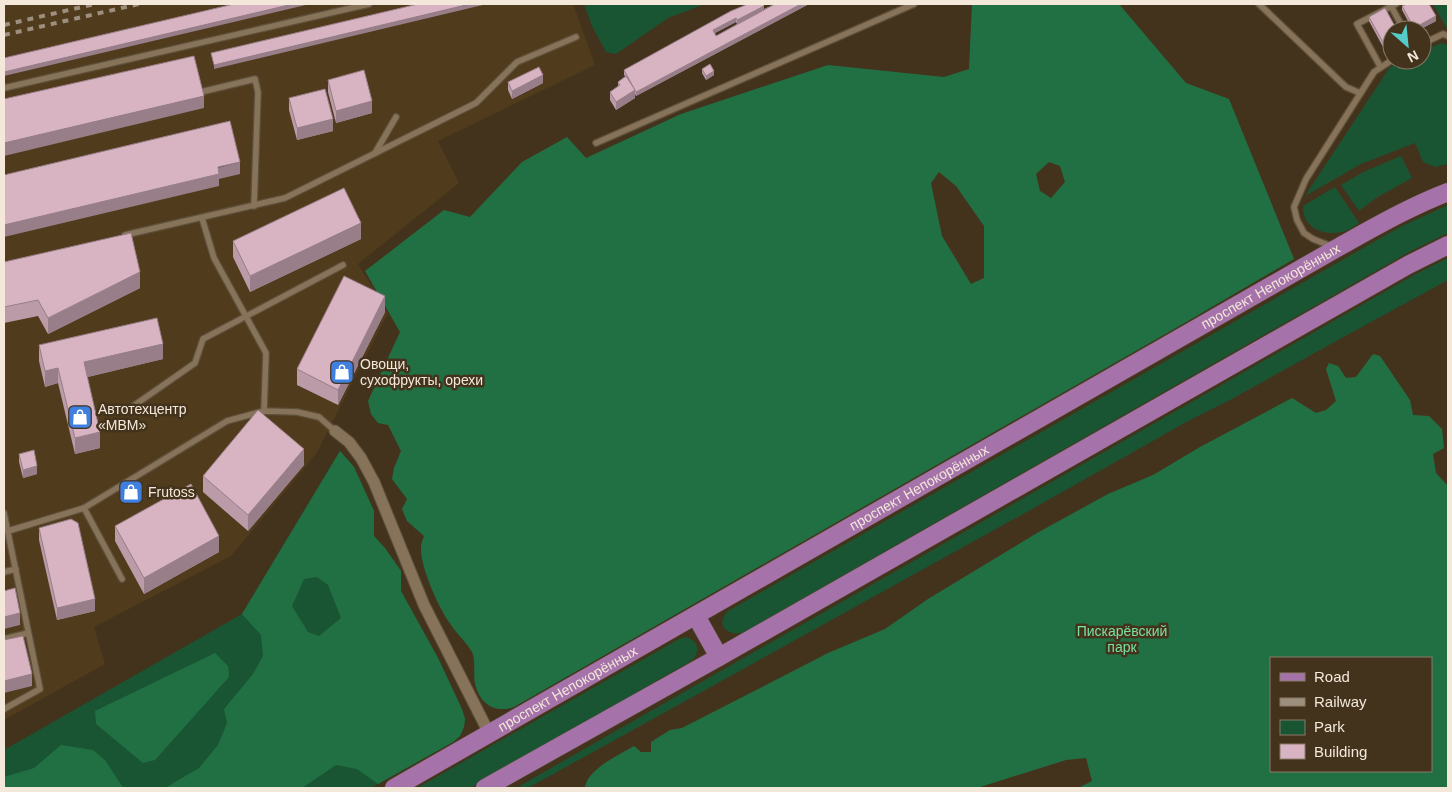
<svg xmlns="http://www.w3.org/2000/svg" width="1452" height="792" font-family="Arial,sans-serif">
<rect width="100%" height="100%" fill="#44331c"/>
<!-- built -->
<polygon fill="#503b1c" points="4,4 573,4 595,65 438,141 459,183 358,264 388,313 316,454 231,556 94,627 105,664 4,720"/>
<!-- green -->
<g fill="#195433">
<polygon points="584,4 705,4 668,18 616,54 606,52 592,26"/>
<polygon points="1433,4 1448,4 1448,31 1447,29"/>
<polygon points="1441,43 1448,45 1448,164 1435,167 1423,162 1415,143 1361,164 1305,196 1390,67 1404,60 1422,60 1422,51"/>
<polygon points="1401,156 1412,178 1376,198 1359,211 1341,185 1363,172"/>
<path d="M1335,187L1359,223C1354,226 1348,231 1342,232C1322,236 1303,228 1303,206Z"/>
<path d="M1448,205V233L1411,251L742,633C726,636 715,624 728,611L1400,227Z"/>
<polygon points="1448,258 1448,280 1338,340 1230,400 1190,420 1025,513 528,788 516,788 1414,275"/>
<polygon points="340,451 354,467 374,511 374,536 385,548 401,571 401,591 438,658 462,709 465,719 464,727 460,736 453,742 371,788 4,788 4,750 242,614"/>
<path d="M686,637C699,641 701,652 691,661L471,788H417L679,639Z"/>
</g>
<!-- forest -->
<g fill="#217044" fill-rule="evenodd">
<path d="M972,4H1119L1186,83L1229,99L1294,259L1188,321L514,707C494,714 479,703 475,683C473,674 476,661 472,652C467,643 457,634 451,625C439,609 420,567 421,547C421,543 423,539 424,536L407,521L402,509L407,499L392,479L394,468L401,451L388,425L378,423L371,414L368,401L400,332L365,271L444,210L470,217L522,162L567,137L586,158L681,114L828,65L944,77L969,69ZM1049,162L1060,166L1065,182L1051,198L1040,191L1036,174ZM939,172L956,186L984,226V278L971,284L942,236L931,183Z"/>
<path d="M1373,354L1380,356L1410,400L1413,415L1429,416L1442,429L1444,448L1433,454L1436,473L1448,486V788H1078L1092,781L1086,758L1066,760L977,788H585C586,770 619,755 634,746L641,752H651V742L670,730L682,728L828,653L885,629L928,599L1037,533L1108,494L1153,475L1200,447L1292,398L1316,413L1326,410L1336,401L1326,369L1329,363L1338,366L1346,378L1356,377ZM1271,658H1431V771H1271Z"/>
<path d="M340,451L354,467L374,511V536L385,548L401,571V591L438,658L462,709L465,719L464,727L460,736L453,742L378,784L357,769L336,765L302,788H165L199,768L218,745L227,723L224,709L253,674L263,656L261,635L242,614ZM317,577L328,585L341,618L319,636L308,632L292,606L304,579Z"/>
<polygon points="215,653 228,666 229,677 155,760 143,763 96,724 95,711"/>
<polygon points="61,745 93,750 105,760 122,786 126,788 4,788 4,777 34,768"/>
</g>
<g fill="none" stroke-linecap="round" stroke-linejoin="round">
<!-- lane casing -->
<g stroke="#5e503b" stroke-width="8">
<g id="lane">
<polyline points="1259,4 1346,87 1360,93"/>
<polyline points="1391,6 1404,30"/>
<polyline points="1422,44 1443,34 1448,36"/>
<polyline points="1380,66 1357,24 1396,4"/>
<polyline points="4,88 369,4"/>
<polyline points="205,91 255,79 258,92 254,206"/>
<polyline points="596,143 914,4"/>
<polyline points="375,153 396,117"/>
<polyline points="202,218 214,258 266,353 264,411"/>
<polyline points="125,235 285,198 476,103 517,62 576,37"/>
<polyline points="1333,247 1313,239 1304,233 1297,220 1294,207 1306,179 1374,72 1392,60"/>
<polyline points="129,409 195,363 203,339 343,265"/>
<polyline points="84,508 122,579"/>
<polyline points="4,513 40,689 4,709"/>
<polyline points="8,531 84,508 227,421 264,411 297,412 319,417 335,431"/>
<polyline points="4,572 16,569"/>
<polyline points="4,639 28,633"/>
</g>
</g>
<!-- street casing -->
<g stroke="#5e503b" stroke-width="13">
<polyline id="street" points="335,431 349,442 361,458 374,482 424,605 489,733"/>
</g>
<!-- primary casing -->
<g stroke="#5e503b" stroke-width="19">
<g id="primary">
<polyline points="696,616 719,657"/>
<path id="s1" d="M394,788L1337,248C1373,228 1409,207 1448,192"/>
<polyline points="485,788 719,657 1408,265 1448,245"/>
</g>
</g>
<!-- lane -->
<use href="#lane" stroke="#86735a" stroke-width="5.5"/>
<!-- street -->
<use href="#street" stroke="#86735a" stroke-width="11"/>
<!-- primary -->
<use href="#primary" stroke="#a573aa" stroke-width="18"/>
<!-- rail -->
<g stroke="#9d8f7d" stroke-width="4" stroke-dasharray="6 6" stroke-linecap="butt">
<polyline points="4,25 95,4"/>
<polyline points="4,35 139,4"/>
</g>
</g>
<!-- wall -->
<g fill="#ba9ba7" fill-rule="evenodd">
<path d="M775,4H809L636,96L635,94V98L616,110L610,100V92L618,86V82L626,77L624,75V70L731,11L764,9ZM736,22L737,24L716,36L715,33Z"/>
<polygon points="1402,6 1436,21 1419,30 1413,30 1402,10"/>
<polygon points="1369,17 1392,30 1392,58 1390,60 1369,21"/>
<polygon points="702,69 714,75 706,80 702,73"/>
<polygon points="328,80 372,113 336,123 328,92"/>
<polygon points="508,82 543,83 512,99 508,90"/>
<polygon points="289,98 333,131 297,140 289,110"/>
<polygon points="361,239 250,292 233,257 233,241"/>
<polygon points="4,262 140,288 48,334 38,316 4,323"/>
<polygon points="385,312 338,405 297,385 297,369"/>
<polygon points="39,345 163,359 87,377 100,448 75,454 58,383 45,387 39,361"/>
<polygon points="19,454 37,474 23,478 19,462"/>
<polygon points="304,465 248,531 203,492 203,476"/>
<polygon points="115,526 219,552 144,594 115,541"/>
<polygon points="39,528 95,611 57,620 39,540"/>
</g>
<!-- shaded-wall -->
<g fill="#977e88">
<polygon points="293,4 310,4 4,76 4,72"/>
<polygon points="470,4 487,4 214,69 214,65"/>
<polygon points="801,4 809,4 636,96 636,92"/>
<polygon points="764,6 764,10 737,24 737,20"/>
<polygon points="1436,16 1436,21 1419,30 1414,30 1414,28"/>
<polygon points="736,18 736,22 713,34 713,30"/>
<polygon points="1392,54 1392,58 1390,60 1390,55"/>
<polygon points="714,71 714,75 706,80 706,76"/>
<polygon points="543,75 543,83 512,99 512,91"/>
<polygon points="635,90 635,98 616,110 616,102"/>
<polygon points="204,96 204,108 4,156 4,143"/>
<polygon points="372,101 372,113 336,123 336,111"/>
<polygon points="333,119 333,131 297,140 297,128"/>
<polygon points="240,162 240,174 219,179 219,186 4,237 4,225"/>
<polygon points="361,223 361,239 250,292 250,276"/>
<polygon points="140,272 140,288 48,334 48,318"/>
<polygon points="385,296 385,312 338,405 338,390"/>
<polygon points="163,344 163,359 84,378 84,362"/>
<polygon points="58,368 58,383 45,387 45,371"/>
<polygon points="100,432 100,448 75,454 75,438"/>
<polygon points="304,449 304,465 248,531 248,515"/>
<polygon points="37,466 37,474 23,478 23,470"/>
<polygon points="219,536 219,552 144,594 144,578"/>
<polygon points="95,599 95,611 57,620 57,608"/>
<polygon points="20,613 20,625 4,629 4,617"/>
<polygon points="32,674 32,686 4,693 4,681"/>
</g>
<!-- building -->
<g fill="#d8b4c2" stroke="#977e88">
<polygon points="234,4 293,4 4,72 4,58"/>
<polygon points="418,4 470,4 214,65 211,53"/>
<polygon points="748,4 763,4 764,6 737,20 736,18 713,30 716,36 775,4 801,4 636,92 624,70 731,11"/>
<polygon points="1407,4 1429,4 1436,16 1414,28 1402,6"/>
<polygon points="1385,8 1397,30 1392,30 1392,54 1390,55 1369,17"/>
<polygon points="194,56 204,96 4,143 4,99"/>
<polygon points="710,64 714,71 706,76 702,69"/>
<polygon points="539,67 543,75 512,91 508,82"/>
<polygon points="364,70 372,101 336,111 328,80"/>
<polygon points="626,76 635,90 616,102 610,92 620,85 618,82"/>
<polygon points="325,89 333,119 297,128 289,98"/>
<polygon points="230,121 240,162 218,167 219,174 4,225 4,175"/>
<polygon points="344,188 361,223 250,276 233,241"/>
<polygon points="131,233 140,272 48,318 38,300 4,307 4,262"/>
<polygon points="344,276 385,296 338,390 297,369"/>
<polygon points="157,318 163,344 84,362 100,432 75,438 58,368 45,371 39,345"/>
<polygon points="258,410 304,449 248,515 203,476"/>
<polygon points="34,450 37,466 23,470 19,454"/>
<polygon points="191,484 219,536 144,578 115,526"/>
<polygon points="71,519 78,523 95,599 57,608 39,528"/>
<polygon points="15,588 20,613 4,617 4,591"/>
<polygon points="23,636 32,674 4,681 4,640"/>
</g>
<!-- icons -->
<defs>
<g id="shop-square" transform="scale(1.25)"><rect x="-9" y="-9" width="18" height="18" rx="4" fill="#3f7fe0" stroke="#44331c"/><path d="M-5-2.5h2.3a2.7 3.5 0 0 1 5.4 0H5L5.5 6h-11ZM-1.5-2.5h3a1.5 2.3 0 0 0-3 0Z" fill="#fff"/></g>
</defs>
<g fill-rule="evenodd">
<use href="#shop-square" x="342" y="372"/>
<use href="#shop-square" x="80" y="417"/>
<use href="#shop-square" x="131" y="492"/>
</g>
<g text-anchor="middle" stroke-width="5" stroke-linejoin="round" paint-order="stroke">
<!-- street labels -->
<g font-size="14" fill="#f3e8da" stroke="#44331c">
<text dy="5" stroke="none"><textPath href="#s1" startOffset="1010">проспект Непокорённых</textPath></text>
<text dy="5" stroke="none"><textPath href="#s1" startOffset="605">проспект Непокорённых</textPath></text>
<text dy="5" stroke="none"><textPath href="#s1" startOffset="200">проспект Непокорённых</textPath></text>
</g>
<!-- poi labels -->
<g font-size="14" fill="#f3e8da" stroke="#44331c" text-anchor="start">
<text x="360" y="369">Овощи,<tspan x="360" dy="16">сухофрукты, орехи</tspan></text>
<text x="98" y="414">Автотехцентр<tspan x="98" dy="16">«МВМ»</tspan></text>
<text x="148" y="497">Frutoss</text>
</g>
<!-- park labels -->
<g font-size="14" fill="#79e0a1" stroke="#44331c">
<text x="1122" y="636">Пискарёвский<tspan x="1122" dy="16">парк</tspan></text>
</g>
</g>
<!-- border -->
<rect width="1452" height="792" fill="none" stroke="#f3e8da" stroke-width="10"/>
<!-- legend -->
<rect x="1270" y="657" width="162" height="115" fill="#44331c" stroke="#8a7b68"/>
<rect x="1280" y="673" width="25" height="8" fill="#a573aa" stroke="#8a7b68"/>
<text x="1314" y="682" font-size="15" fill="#f3e8da">Road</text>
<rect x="1280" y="698" width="25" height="8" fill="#9d8f7d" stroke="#8a7b68"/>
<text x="1314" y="707" font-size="15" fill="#f3e8da">Railway</text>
<rect x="1280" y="720" width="25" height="15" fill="#195433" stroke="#8a7b68"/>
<text x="1314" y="732" font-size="15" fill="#f3e8da">Park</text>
<rect x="1280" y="744" width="25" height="15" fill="#d8b4c2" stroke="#8a7b68"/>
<text x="1314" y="757" font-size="15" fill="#f3e8da">Building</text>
<!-- north arrow -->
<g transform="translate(1407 45) rotate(153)"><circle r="24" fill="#44331c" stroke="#8a7b68"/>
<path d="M0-4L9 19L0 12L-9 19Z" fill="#54cdc8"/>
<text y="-8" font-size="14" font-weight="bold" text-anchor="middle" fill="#f3e8da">N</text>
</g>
</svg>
